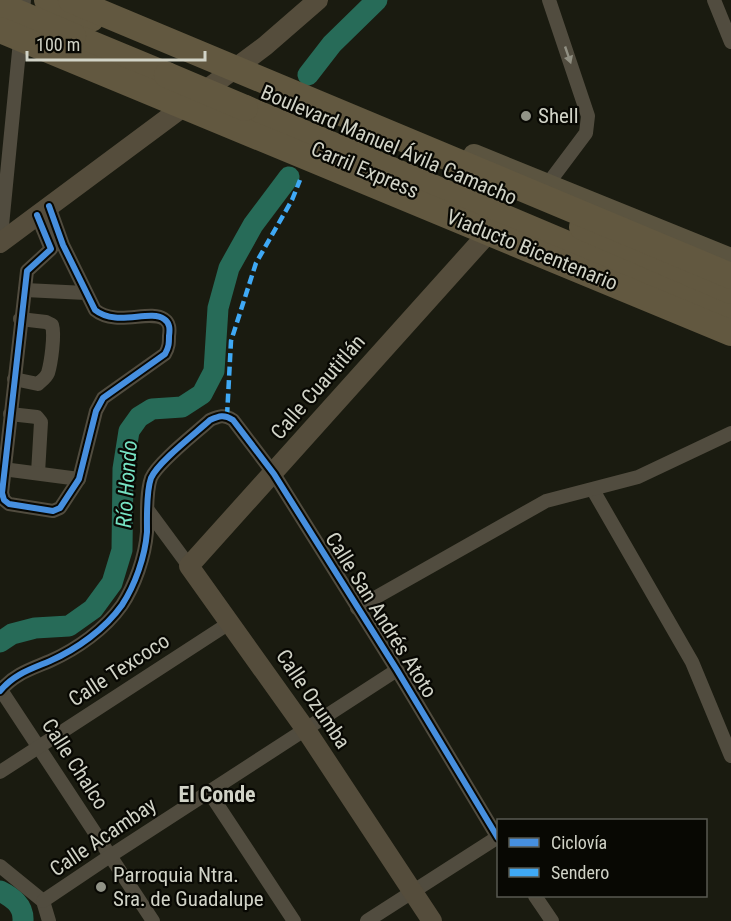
<svg xmlns="http://www.w3.org/2000/svg" width="731" height="921" font-family="'Roboto Condensed',sans-serif">
<rect width="100%" height="100%" fill="#1a1b10"/>
<g fill="none" stroke-linecap="round" stroke-linejoin="round">
<!-- river -->
<g stroke="#276b58" stroke-width="21">
<polyline points="308,75 332,44 377,0"/>
<polyline points="0,642 12,634 35,628 69,626 93,609 112,583 122,550 123,469 129,431 139,417 152,409 182,407 202,394 214,371 218,308 229,268 253,225 289,177"/>
<path d="M0,891C12,897 24,905 23,921"/>
</g>
<!-- street -->
<g stroke="#514c3f" stroke-width="14">
<polyline points="714,0 731,42"/>
<polyline points="547,185 586,133 588,116 549,0"/>
<path d="M37,215L51,249L27,271L2,493L4,500L9,504L53,511L60,508L79,479L96,411L103,398L165,354C169,347 169,343 169,336C170,329 170,323 164,319C150,309 116,327 95,310L63,245L49,206"/>
<polyline points="0,246 24,0"/>
<polyline points="25,290 86,293"/>
<path d="M14,379L38,384C41,381 46,378 48,373C51,363 55,335 52,325L46,322L20,319"/>
<polyline points="10,414 37,417 41,422 38,473"/>
<polyline points="3,469 79,479"/>
<polyline points="593,490 692,662 731,756"/>
<polyline points="147,509 189,566"/>
<polyline points="357,608 546,501 638,477 731,433"/>
<polyline points="1,690 153,921"/>
<path d="M0,691C14,674 31,669 50,661C77,649 105,629 122,605C135,585 145,557 147,532C147,516 146,492 151,478C158,462 196,433 210,420C219,416 224,414 233,420L274,474L397,670L498,838"/>
<polyline points="0,772 231,622"/>
<polyline points="209,792 294,921"/>
<polyline points="0,866 43,901 49,921"/>
<polyline points="535,896 552,921"/>
<polyline points="43,901 110,856 397,670"/>
<polyline points="367,921 498,837"/>
</g>
<!-- secondary -->
<g stroke="#554d3c" stroke-width="20">
<polyline points="0,243 265,46 318,0"/>
<polyline points="432,921 306,730 189,566 482,240"/>
</g>
<!-- primary -->
<polyline stroke="#5b5440" stroke-width="22" points="474,155 731,259"/>
<!-- highway -->
<g stroke="#625840" stroke-width="26">
<polyline points="47,0 91,19"/>
<polyline points="73,36 167,75"/>
<polyline points="245,108 731,313"/>
<polyline points="582,227 731,291"/>
</g>
<!-- highway-bridge -->
<g stroke="#625840" stroke-width="26">
<polyline points="71,0 731,276"/>
<polyline points="0,5 73,36"/>
<polyline points="0,30 731,333"/>
<polyline points="167,75 245,108"/>
</g>
<!-- quiet -->
<polyline stroke="#3fa9f5" stroke-width="4.5" stroke-dasharray="9 4.5" stroke-linecap="butt" points="227,416 231,341 256,263 292,200 300,180"/>
<!-- cycleway casing -->
<g stroke="#080803" stroke-width="10">
<g id="cycleway">
<path d="M37,215L51,249L27,271L2,493L4,500L9,504L53,511L60,508L79,479L96,411L103,398L165,354C169,347 169,343 169,336C170,329 170,323 164,319C150,309 116,327 95,310L63,245L49,206"/>
<path d="M0,691C14,674 31,669 50,661C77,649 105,629 122,605C135,585 145,557 147,532C147,516 146,492 151,478C158,462 196,433 210,420C219,416 224,414 233,420L274,474L397,670L498,838"/>
</g>
</g>
<!-- cycleway -->
<use href="#cycleway" stroke="#468fdf" stroke-width="6"/>
</g>
<!-- one-way arrows -->
<defs><path id="oneway-solid" d="M-6-.8H1V-3.2L6.5 0L1 3.2V.8H-6Z" transform="scale(1.5)"/></defs>
<use fill="#919083" href="#oneway-solid" transform="translate(568 55) rotate(71)"/>
<!-- markers -->
<g fill="#919387" stroke="#080803" stroke-width="2">
<circle cx="526" cy="116" r="6"/>
<circle cx="101" cy="887" r="6"/>
</g>
<g text-anchor="middle" stroke-width="4.5" stroke-linejoin="round" paint-order="stroke">
<!-- poi labels -->
<g font-size="21" fill="#d1d3c7" stroke="#080803" text-anchor="start">
<text x="538" y="123">Shell</text>
<text x="113" y="882">Parroquia Ntra.<tspan x="113" dy="24">Sra. de Guadalupe</tspan></text>
</g>
<!-- street labels -->
<g font-size="21" fill="#d1d3c7" stroke="#080803">
<text transform="translate(389 145) rotate(23)" y="7">Boulevard Manuel Ávila Camacho</text>
<text transform="translate(365 170) rotate(23)" y="7">Carril Express</text>
<text transform="translate(532 250) rotate(22)" y="7">Viaducto Bicentenario</text>
<text transform="translate(318 387) rotate(-49)" y="7">Calle Cuautitlán</text>
<text transform="translate(381 615) rotate(58)" y="7">Calle San Andrés Atoto</text>
<text transform="translate(119 670) rotate(-33)" y="7">Calle Texcoco</text>
<text transform="translate(313 699) rotate(56)" y="7">Calle Ozumba</text>
<text transform="translate(75 764) rotate(57)" y="7">Calle Chalco</text>
<text transform="translate(103 837) rotate(-34)" y="7">Calle Acambay</text>
</g>
<!-- water labels -->
<g font-size="22" font-style="italic" fill="#76e2c3" stroke="#080803">
<text transform="translate(126 484) rotate(-86)" y="8">Río Hondo</text>
</g>
<!-- neighbourhood labels -->
<g font-size="22" font-weight="bold" fill="#d1d3c7" stroke="#080803">
<text x="217" y="802">El Conde</text>
</g>
</g>
<!-- legend -->
<rect x="497" y="819" width="210" height="78" fill="#080803" stroke="#585951" stroke-width="1.5"/>
<rect x="509" y="838" width="30" height="9" fill="#468fdf" stroke="#585951" stroke-width="1.5"/>
<text x="551" y="849" font-size="18" fill="#d1d3c7">Ciclovía</text>
<rect x="509" y="868" width="30" height="9" fill="#3fa9f5" stroke="#585951" stroke-width="1.5"/>
<text x="551" y="879" font-size="18" fill="#d1d3c7">Sendero</text>
<!-- scale -->
<path d="M27 51v9h178v-9" fill="none" stroke="#d1d3c7" stroke-width="3"/>
<text x="36" y="51" font-size="18" fill="#d1d3c7" stroke="#080803" stroke-width="4.5" paint-order="stroke">100 m</text>
</svg>
